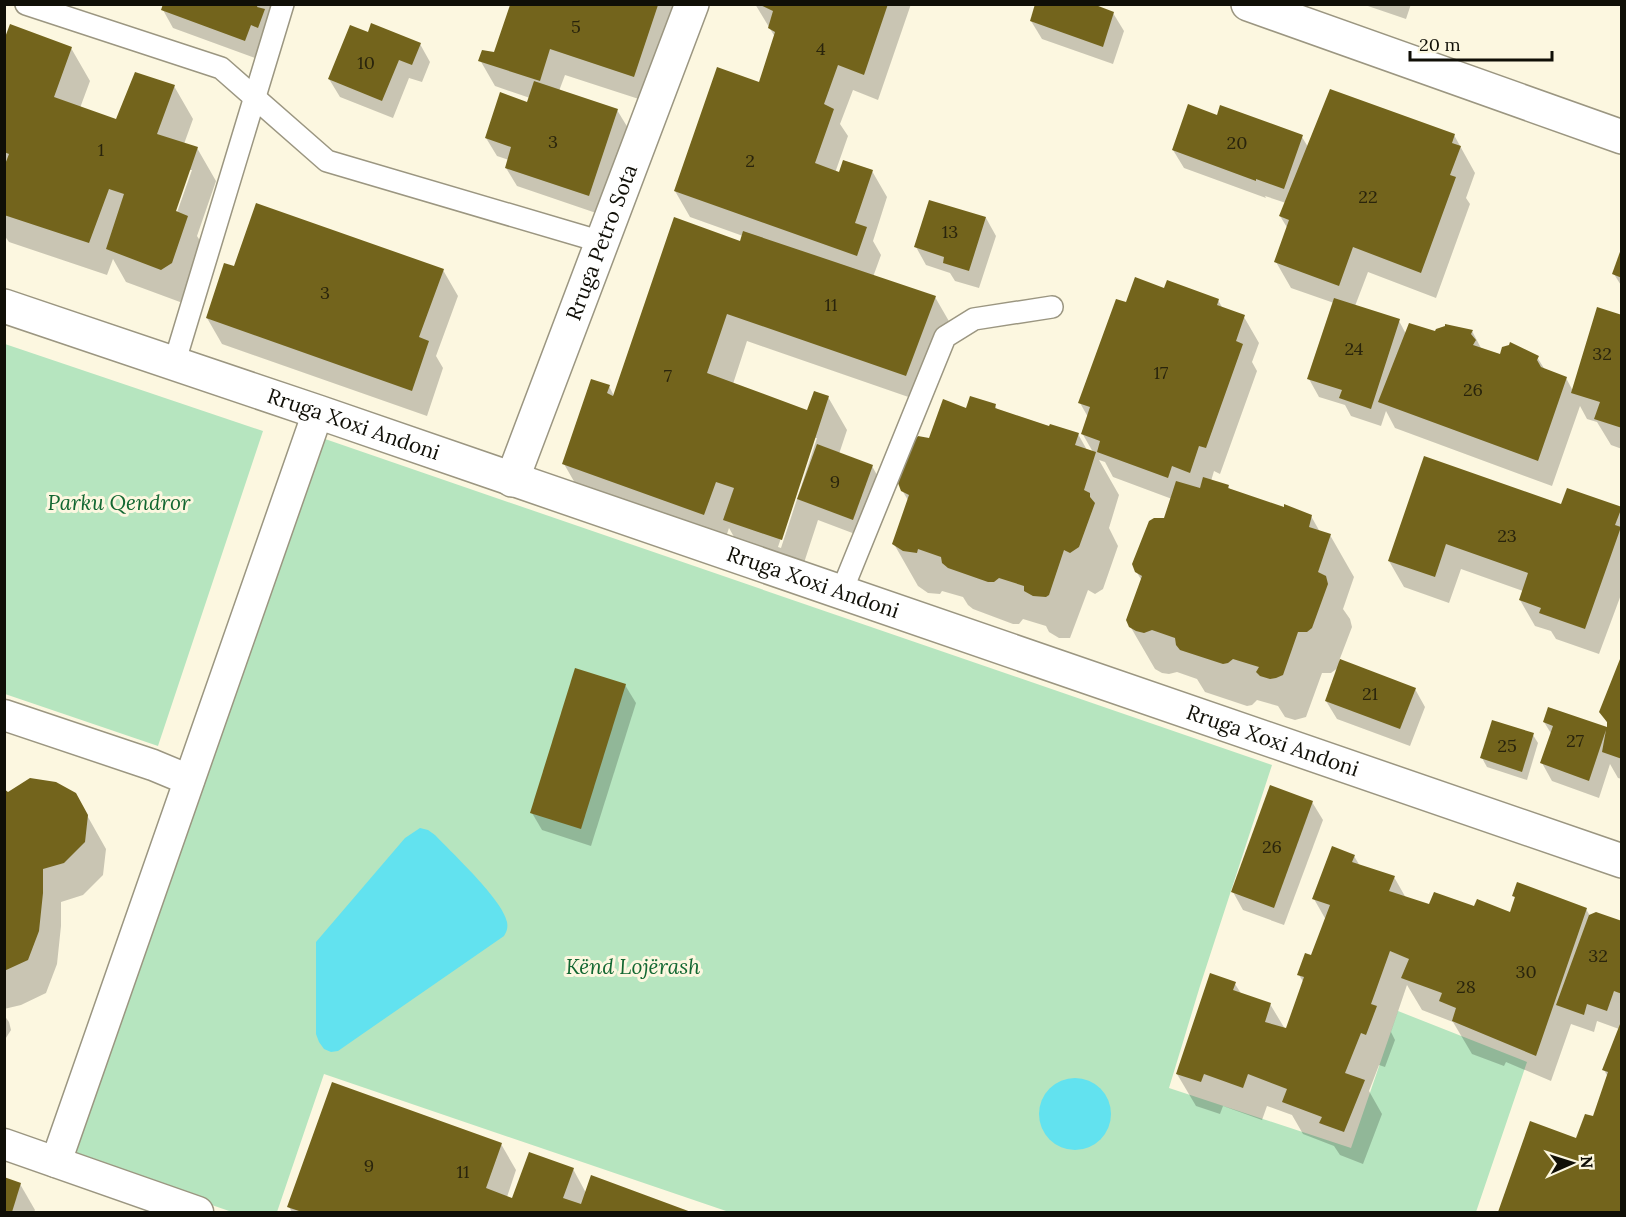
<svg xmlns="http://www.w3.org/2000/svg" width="1626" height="1217" font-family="Lora,serif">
<rect width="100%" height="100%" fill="#fcf7e0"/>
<!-- green -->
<g fill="#b6e5bf">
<polygon points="5,344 263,431 158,746 5,694"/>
<polygon points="299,430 1272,765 1200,986 1169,1088 1351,1148 1398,1011 1527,1062 1476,1212 729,1212 324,1074 277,1212 232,1212 47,1148"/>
</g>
<!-- water -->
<g fill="#62e2ef">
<path d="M420,828L428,830L435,835C452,853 503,900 507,922C508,928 507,931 504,936L361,1035L338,1051L331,1052L324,1049L319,1042L316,1034V942L405,838Z"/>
<circle cx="1075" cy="1114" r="36"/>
</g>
<!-- shadow -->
<g fill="#0003" fill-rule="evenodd">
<polygon points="175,4 274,4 255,58 173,28 163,10"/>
<polygon points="511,4 682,4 648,102 565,75 559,91 617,110 628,128 599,214 517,186 506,168 509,160 497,156 486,138 528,103 530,98 495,86 480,60 495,53"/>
<path d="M755,4H911L878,100L853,90L840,124L848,136L835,173L872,171L887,197L873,241L881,255L873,277L935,297L950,323L920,401L747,341L733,384L808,412L828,397L847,430L839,454L872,466L882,484L863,537L818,520L801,572L743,553L729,528L723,546L583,497L564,464L609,386L614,396L741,242L743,236L690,217L675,191L760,83L775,37ZM814,438H817L781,548L778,547Z"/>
<polygon points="1362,4 1411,4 1406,19"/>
<polygon points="1113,13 1124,31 1113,64 1042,39 1031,21"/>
<polygon points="368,34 420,44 430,62 422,82 409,78 393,118 340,97 329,79"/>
<path d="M4,44L71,48L90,81L80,108L117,121L174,86L193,119L184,144L197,148L216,181L197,236L206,250L190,296L180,302L126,282L113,259L107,275L9,242L4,235ZM189,170H192L175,218L172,217Z"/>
<polygon points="1218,117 1302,137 1308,147 1454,135 1475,173 1466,198 1470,204 1436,298 1368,272 1355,306 1399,321 1406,334 1472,331 1482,350 1501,356 1537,357 1545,370 1566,378 1573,391 1622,317 1622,449 1611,445 1597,422 1587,419 1580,406 1552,486 1395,428 1386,411 1381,426 1351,416 1345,405 1319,397 1309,379 1334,303 1291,288 1276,262 1288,229 1280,216 1286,203 1265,196 1266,198 1184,168 1173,150"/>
<polygon points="986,218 996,236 979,288 955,281 950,273 926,265 916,247"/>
<polygon points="1622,253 1622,287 1614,274"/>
<polygon points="235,268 443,270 458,296 436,356 443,368 427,416 222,344 207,318"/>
<polygon points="1165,289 1218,300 1223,309 1244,317 1259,343 1252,362 1257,371 1220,474 1214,471 1211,481 1228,486 1231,491 1311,516 1320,532 1330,535 1354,577 1343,609 1350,619 1352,627 1339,661 1415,689 1425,707 1410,746 1337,719 1326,701 1339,667 1331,673 1322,673 1306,717 1295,720 1285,717 1278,706 1257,700 1252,705 1247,706 1205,692 1197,679 1177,672 1169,674 1162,673 1155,669 1130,626 1142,581 1136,571 1165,520 1172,499 1113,477 1105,462 1099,460 1119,495 1109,528 1118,546 1103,589 1095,594 1088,590 1070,638 1059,638 1049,632 1046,626 1023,619 1019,624 1013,624 973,609 968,605 963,597 942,591 940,594 928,593 918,586 894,544 909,502 902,490 930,440 967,409 995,405 997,410 1050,428 1078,434 1087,450 1093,452 1082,433 1088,417 1080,403 1127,304"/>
<polygon points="1562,506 1622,509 1622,592 1599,654 1556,639 1551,631 1535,626 1520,600 1523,591 1461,569 1449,603 1404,587 1389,561"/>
<polygon points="1622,658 1622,779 1618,778 1610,764 1599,798 1552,781 1542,763 1552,735 1544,722 1607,729 1608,724 1601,712"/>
<polygon points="625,685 636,703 591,846 542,830 532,813"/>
<polygon points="1533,735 1538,743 1527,780 1487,767 1482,758"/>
<polygon points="4,791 8,794 75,794 106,849 103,875 83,895 61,902 61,926 57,964 46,993 21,1005 4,1009"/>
<polygon points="1312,802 1323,820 1284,925 1243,910 1233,892"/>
<polygon points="1354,856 1360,866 1394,877 1406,898 1430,906 1475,907 1510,914 1516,900 1514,896 1586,909 1590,916 1622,923 1622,1212 1500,1212 1531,1123 1577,1140 1594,1118 1608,1077 1604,1070 1619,1029 1597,1021 1594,1032 1571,1024 1551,1081 1506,1062 1504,1066 1472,1054 1453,1022 1422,1010 1407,985 1391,1032 1395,1040 1385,1067 1379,1065 1369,1091 1382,1114 1363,1164 1340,1155 1334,1146 1303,1134 1292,1115 1267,1106 1262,1120 1223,1106 1220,1114 1196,1106 1177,1074 1235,984 1242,995 1270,1004 1285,1029 1287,1029 1304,983 1299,975 1312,957 1326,920 1314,899"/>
<polygon points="4,1015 9,1022 11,1030 4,1041"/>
<polygon points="501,1144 516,1170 507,1197 513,1200 573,1169 586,1193 592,1177 687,1212 292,1212 289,1207"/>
<polygon points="4,1179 20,1184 35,1210 34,1212 4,1212"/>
</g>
<!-- building -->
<g fill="#73641c">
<polygon points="163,4 258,4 257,7 265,9 258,28 251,25 245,41 161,10"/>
<polygon points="758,4 888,4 864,75 838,65 824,104 834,109 815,163 839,172 843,160 873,170 855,223 867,227 857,256 674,191 717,67 759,82 775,32 768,28 773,11"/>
<polygon points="1035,4 1093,4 1114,12 1103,47 1030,21"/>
<polygon points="510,5 658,5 634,77 550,49 540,81 478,61 482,50 494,52"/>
<polygon points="371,23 421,43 412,65 399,60 382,101 328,79 350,25 368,32"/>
<polygon points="10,24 72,47 54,97 116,119 135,72 175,85 157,134 198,147 176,211 188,216 172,263 161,270 106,249 124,194 109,189 89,243 4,215 4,167 9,154 4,152 4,40"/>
<polygon points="534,81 618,109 589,196 505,168 511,147 485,138 500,92 527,102"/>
<polygon points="1330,89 1455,134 1452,143 1461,146 1450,175 1456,177 1421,273 1353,247 1339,286 1274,262 1289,220 1279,216"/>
<polygon points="1188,104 1217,115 1220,105 1303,135 1284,189 1256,179 1256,181 1172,150"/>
<polygon points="929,200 986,217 969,271 943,263 944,257 914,247"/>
<polygon points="256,203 444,269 419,337 429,341 412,391 206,318 224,263 234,266"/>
<polygon points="674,217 740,241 743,231 936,296 906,376 727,314 707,373 807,410 814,391 829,396 782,540 723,520 734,488 716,482 704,515 562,464 591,379 610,385 607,393 613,396"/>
<polygon points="1621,249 1622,249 1622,278 1612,274"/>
<polygon points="1135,277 1164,288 1167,280 1219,299 1217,305 1245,315 1236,341 1243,344 1206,448 1199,446 1190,473 1172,466 1168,478 1097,452 1100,441 1081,434 1090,407 1078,403 1116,299 1126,302"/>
<polygon points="1334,298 1400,319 1371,409 1339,398 1342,390 1307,379"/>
<polygon points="1597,307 1622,315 1622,428 1594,419 1600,402 1571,393"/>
<polygon points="1409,323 1435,331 1436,329 1445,326 1445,324 1473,330 1471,334 1476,340 1473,345 1500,354 1502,347 1509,345 1510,342 1539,356 1537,360 1541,367 1567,377 1538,461 1378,402"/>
<polygon points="970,396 996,404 995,408 1049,426 1050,424 1079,433 1075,445 1096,452 1084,490 1090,493 1090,497 1095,503 1079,547 1070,553 1064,550 1049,595 1046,597 1033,596 1024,591 1024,586 999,578 994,582 988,582 948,568 942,563 941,557 918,549 917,553 903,551 892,544 909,495 901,491 898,483 915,440 918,436 929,438 943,399 966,408"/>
<polygon points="817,444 873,465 853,520 797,499"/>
<polygon points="1424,456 1561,504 1567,488 1622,507 1615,525 1621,527 1585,629 1539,613 1541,608 1519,600 1528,573 1446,544 1435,577 1388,561"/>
<polygon points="1203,477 1229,485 1228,488 1284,507 1284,504 1312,515 1309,527 1331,534 1318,572 1326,576 1328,584 1312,628 1307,632 1298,632 1283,675 1276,678 1270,679 1260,676 1256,672 1259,667 1233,659 1228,663 1223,664 1180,650 1176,645 1175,638 1152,630 1144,633 1136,631 1129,627 1126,620 1142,576 1135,572 1132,564 1149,521 1154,518 1164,518 1176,481 1200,488"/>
<polygon points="1622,654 1622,759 1602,752 1606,730 1589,781 1540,763 1553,726 1543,722 1548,707 1607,727 1607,722 1599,712"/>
<polygon points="1340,659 1416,688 1400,729 1325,701"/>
<polygon points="575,668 626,684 581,829 530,813"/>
<polygon points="1492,720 1534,733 1522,772 1480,758"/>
<polygon points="30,778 56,782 76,793 88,815 85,842 64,863 43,869 43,893 39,931 28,960 4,971 4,789 8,792"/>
<polygon points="1270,785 1313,801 1274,908 1231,892"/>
<polygon points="1332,846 1355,855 1352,862 1395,876 1389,891 1429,904 1434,892 1474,906 1477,899 1510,912 1515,897 1512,896 1517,882 1587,908 1536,1056 1452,1021 1456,1008 1439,1001 1442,993 1401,978 1409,959 1390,951 1371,1004 1377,1006 1366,1035 1361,1033 1345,1073 1365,1080 1344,1132 1319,1123 1322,1117 1282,1102 1287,1089 1248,1074 1243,1088 1204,1074 1201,1082 1176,1074 1210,973 1236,982 1233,990 1271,1003 1265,1022 1286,1028 1304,977 1297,975 1305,953 1311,955 1330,905 1312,899"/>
<polygon points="1596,912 1622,921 1622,994 1614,991 1607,1011 1587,1004 1584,1015 1556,1005 1589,915"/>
<polygon points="1622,1019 1622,1212 1498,1212 1530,1121 1576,1138 1585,1114 1593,1116 1608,1072 1602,1070"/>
<polygon points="332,1082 502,1143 486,1188 512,1198 529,1152 574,1168 563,1198 581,1204 591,1175 691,1212 302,1212 287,1207"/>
<polygon points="4,1177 21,1183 12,1212 4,1212"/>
</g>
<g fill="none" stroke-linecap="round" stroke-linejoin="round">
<!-- service casing -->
<g stroke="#9b9681" stroke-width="24">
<g id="service">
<polyline points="26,4 221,68 327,161 602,242"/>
<polyline points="174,364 283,4"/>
<polyline points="841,593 945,337 974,319 1052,307"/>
</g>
</g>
<!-- pedestrian casing -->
<g stroke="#9b9681" stroke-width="33">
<g id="pedestrian">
<polyline points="4,715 153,765 189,780"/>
<polyline points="4,1144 198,1212"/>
<polyline points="56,1162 318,412"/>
</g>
</g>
<!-- minor casing -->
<g stroke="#9b9681" stroke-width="36">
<g id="minor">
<path id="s1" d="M4,306L318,412L1622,861"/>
<path id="s2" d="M512,480L692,4"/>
</g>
</g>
<!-- secondary casing -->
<g stroke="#9b9681" stroke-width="36">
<polyline id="secondary" points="1248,4 1622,137"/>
</g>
<!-- service -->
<use href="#service" stroke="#fff" stroke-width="21"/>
<!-- pedestrian -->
<use href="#pedestrian" stroke="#fff" stroke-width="30"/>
<!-- minor -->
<use href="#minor" stroke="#fff" stroke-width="33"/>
<!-- secondary -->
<use href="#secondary" stroke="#fff" stroke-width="33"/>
</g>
<g text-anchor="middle" stroke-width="6" stroke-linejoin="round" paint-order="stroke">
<!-- number labels -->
<g font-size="18" fill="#29240c">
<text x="576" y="33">5</text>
<text x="821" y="55">4</text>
<text x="366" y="69">10</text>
<text x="553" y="148">3</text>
<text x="1237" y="149">20</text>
<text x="101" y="156">1</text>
<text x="750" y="167">2</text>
<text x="1368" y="203">22</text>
<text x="950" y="238">13</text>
<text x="325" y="299">3</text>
<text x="831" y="311">11</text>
<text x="1354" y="355">24</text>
<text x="1602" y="360">32</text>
<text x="1161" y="379">17</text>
<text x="668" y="382">7</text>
<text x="1473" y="396">26</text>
<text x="835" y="488">9</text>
<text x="1507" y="542">23</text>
<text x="1370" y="700">21</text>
<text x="1575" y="747">27</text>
<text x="1507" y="752">25</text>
<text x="1272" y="853">26</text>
<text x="1598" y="962">32</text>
<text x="1526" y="978">30</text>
<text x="1466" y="993">28</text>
<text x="369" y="1172">9</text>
<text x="463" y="1178">11</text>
</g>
<!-- street labels -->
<g font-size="21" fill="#100f07" stroke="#fcf7e0">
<text dy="7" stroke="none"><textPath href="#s2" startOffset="254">Rruga Petro Sota</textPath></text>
<text dy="7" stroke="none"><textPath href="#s1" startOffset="369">Rruga Xoxi Andoni</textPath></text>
<text dy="7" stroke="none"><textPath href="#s1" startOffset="855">Rruga Xoxi Andoni</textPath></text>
<text dy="7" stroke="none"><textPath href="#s1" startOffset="1341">Rruga Xoxi Andoni</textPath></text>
</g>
<!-- park labels -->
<g font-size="21" font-style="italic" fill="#126731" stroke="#fcf7e0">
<text x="119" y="510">Parku Qendror</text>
<text x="633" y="974">Kënd Lojërash</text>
</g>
</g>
<!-- border -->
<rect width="1626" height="1217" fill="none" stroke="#100f07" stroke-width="12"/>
<!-- north arrow -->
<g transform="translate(1572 1163) rotate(87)" stroke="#fcf7e0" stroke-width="4.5" paint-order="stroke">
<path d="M0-4.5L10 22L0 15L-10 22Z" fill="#100f07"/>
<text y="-9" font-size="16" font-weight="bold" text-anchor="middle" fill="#100f07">N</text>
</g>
<!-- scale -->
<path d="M1410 51v9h142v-9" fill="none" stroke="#100f07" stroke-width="3"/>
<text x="1419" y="51" font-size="18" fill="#100f07" stroke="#fcf7e0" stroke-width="4.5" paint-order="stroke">20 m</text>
</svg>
